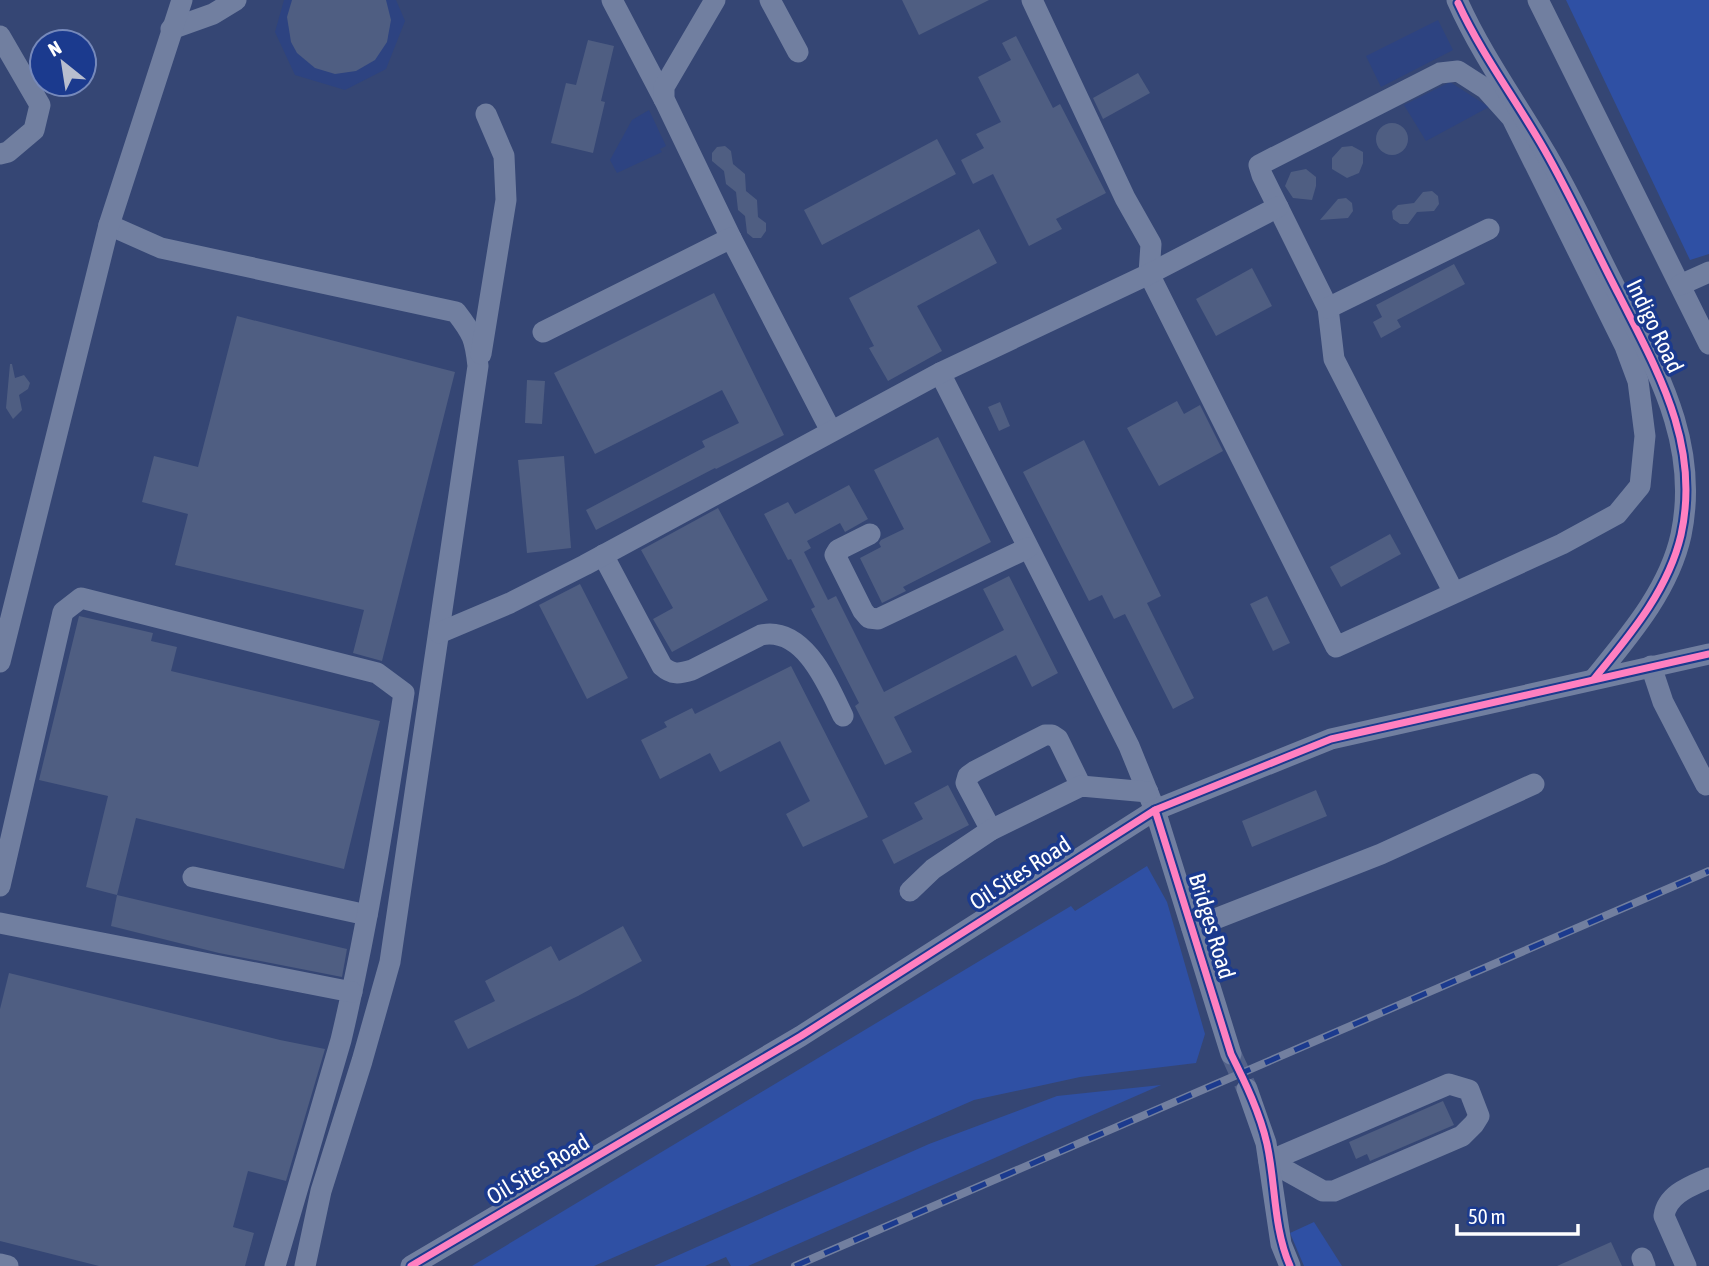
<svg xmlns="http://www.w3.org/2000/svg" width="1709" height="1266" font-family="'Asap Condensed',sans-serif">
<rect width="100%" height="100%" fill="#354674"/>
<!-- green -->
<g fill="#2f50a4">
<polygon points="1566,0 1709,0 1709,254 1690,260"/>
<polygon points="1147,866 1167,902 1205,1034 1196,1063 1080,1077 974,1100 594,1266 472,1266 1071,906 1075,911"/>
<polygon points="1161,1085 748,1266 731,1266 726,1257 705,1266 654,1266 929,1144 1057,1096"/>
<polygon points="1314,1222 1342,1266 1304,1266 1290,1233"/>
</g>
<!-- water -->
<g fill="#2d4381">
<polygon points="284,0 396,0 405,21 386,69 345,90 295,75 275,32"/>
<polygon points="1438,20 1453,50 1381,87 1366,56"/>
<polygon points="1450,82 1489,107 1426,141 1404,105"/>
<polygon points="649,110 666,146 660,149 662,152 617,173 610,160 632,120"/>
</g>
<!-- building -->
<g fill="#4f5e82">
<polygon points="292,0 386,0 391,20 387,42 375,60 356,71 335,74 315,68 297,53 291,42 287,17"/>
<polygon points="902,0 989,0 919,35"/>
<polygon points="1016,36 1053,108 1060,104 1106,193 1056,219 1062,229 1029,246 993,174 973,184 961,160 984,148 976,134 1001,122 978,77 1011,60 1002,43"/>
<polygon points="588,40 614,46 601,101 605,102 593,153 551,143 566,83 576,85"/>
<polygon points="1138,73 1150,93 1103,119 1093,98"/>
<circle cx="1392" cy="139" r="16"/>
<polygon points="937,139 956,174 822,245 804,210"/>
<polygon points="725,146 731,151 733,164 745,174 746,191 757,200 758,217 766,223 766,231 761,238 753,238 747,233 745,216 738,210 736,192 726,184 724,171 712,161 712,153 717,147"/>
<polygon points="1352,146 1363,152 1363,163 1359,173 1347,178 1332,169 1332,158 1342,147"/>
<polygon points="1306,169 1316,177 1316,186 1312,200 1293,198 1285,186 1291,172"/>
<polygon points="1432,191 1438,196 1439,204 1434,211 1417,212 1408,224 1400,224 1393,219 1392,211 1398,205 1414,203 1423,192"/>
<polygon points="1346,198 1352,203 1353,211 1348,218 1320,220 1338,199"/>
<polygon points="979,229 997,263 917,306 942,351 888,381 869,348 874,346 849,298"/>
<polygon points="1454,264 1465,284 1397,320 1401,327 1381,338 1373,322 1382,317 1376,305"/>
<polygon points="1252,268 1272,306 1216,336 1196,299"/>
<polygon points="714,293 784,435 716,469 715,468 596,530 586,510 705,447 702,441 739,423 722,390 595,454 554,373"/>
<polygon points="237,316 455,372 382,661 353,653 364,610 175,565 188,514 142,502 154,456 198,467"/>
<polygon points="10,364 12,364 15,378 24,375 30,383 28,389 19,395 22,410 13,419 6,408"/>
<polygon points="527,380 545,381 542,424 525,423"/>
<polygon points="1177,401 1184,414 1200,405 1223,451 1159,486 1127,428"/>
<polygon points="1000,402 1010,426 999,431 988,407"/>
<polygon points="938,437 991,542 903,587 906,591 882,603 860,558 881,547 879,543 881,540 904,529 874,470"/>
<polygon points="1084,440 1161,596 1147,603 1194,698 1173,709 1125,614 1114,619 1102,595 1089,601 1023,472"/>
<polygon points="564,456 571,548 527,553 518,460"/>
<polygon points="849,485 868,519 845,532 840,523 807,541 811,548 804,552 828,600 836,596 884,692 1004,630 983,589 1009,576 1058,673 1032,687 1016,655 894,717 912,752 885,765 855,706 859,703 811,609 815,607 791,559 788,560 764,514 788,502 795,514"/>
<polygon points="718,508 768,600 672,652 653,619 673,608 641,550"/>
<polygon points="1390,534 1401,554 1341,587 1330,567"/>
<polygon points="580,584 628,678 587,699 539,605"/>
<polygon points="1267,596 1290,643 1273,651 1250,604"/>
<polygon points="79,616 153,633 151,641 177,647 171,671 380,721 344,869 136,818 117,895 86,887 108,796 39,780"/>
<polygon points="791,666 868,817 803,847 786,814 810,801 780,741 720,772 710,753 660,779 641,740 667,727 664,722 692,708 695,714"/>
<polygon points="948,785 969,825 894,864 882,840 923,819 914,803"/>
<polygon points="1316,790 1327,816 1252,847 1242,821"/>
<polygon points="117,895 347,949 342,977 219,953 111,926"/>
<polygon points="623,926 642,961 578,996 468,1049 454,1021 495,1001 485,981 551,946 559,961"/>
<polygon points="9,973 280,1040 325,1049 286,1181 248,1171 233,1227 254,1233 245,1266 99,1266 0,1241 0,1009"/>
<polygon points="1443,1101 1454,1125 1370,1161 1367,1154 1356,1159 1349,1142"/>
<polygon points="1611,1242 1622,1266 1557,1266"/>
</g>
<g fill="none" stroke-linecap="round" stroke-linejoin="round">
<!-- minor-tunnel -->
<polyline stroke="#536289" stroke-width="21" stroke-dasharray="21 10" stroke-linecap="butt" points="1231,1054 1247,1089"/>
<!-- minor -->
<g stroke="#717fa0" stroke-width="21">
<polyline points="612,0 664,99"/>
<polyline points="715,0 664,87 664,99 731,238"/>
<polyline points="770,0 798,52"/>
<polyline points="1032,0 1125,198 1151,244 1149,274 1336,647 1562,544 1617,514 1640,486 1645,436 1638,381 1625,346 1512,118 1486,89 1458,71 1440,73 1259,165 1262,175 1328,308 1334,359 1454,593"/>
<path d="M1457,0C1480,52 1513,98 1542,147C1571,194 1593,245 1618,293C1657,371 1700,444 1681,535C1669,590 1629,636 1594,679"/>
<polyline points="1538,0 1709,344"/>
<polyline points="171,29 213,14 236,0"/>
<polyline points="0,36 40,105 34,130 8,152 0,154"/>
<path d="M109,225L161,248L456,312C473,334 475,339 478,366L390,962L362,1061L321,1191L305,1266"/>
<polyline points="1680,285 1709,272"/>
<polyline points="1328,308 1489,229"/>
<polyline points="543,332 731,238 831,431"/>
<polyline points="481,354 506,200 504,156 486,114"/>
<polyline points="940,373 1129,746 1155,810 1231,1054"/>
<polyline points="870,534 838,550 835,555 863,611 869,618 878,619 1028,548"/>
<path d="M603,555L662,666C672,675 679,674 692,670L761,635C804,626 828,685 843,716"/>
<polyline points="439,633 510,603 585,565 940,373 1149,274 1278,207"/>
<polyline points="0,662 109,225 182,0"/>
<polyline points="1651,666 1663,702 1706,785 1709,783"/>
<polyline points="991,830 966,783 968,776 975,771 1045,735 1052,735 1058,739 1081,786"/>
<polyline points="193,877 367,915"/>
<path d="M0,886L63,612L81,598L377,673L404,693C386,809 368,926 341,1040L275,1266"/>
<polyline points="910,891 933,869 991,830 1081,786 1148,792"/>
<polyline points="0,923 352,992"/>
<polyline points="1192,928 1381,854 1534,784"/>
<polygon points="1449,1084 1469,1090 1479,1116 1474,1124 1462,1136 1334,1191 1323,1191 1269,1161"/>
<polyline points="1247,1089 1266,1143 1281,1244 1290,1266"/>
<polyline points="1642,1258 1645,1266"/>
<polyline points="0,1264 8,1266"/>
<polyline points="411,1266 801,1036 1155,810 1331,739 1709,654"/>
<path d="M1686,1266L1664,1216C1667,1194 1691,1186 1709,1178"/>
</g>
<!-- rail casing -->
<g stroke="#727f9f" stroke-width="8">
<polyline id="rail" points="795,1266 1709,871"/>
</g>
<!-- rail -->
<use href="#rail" stroke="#1b3a8e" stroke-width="5" stroke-dasharray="16" stroke-linecap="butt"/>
<!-- cycleway casing -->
<g stroke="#1b3a8e" stroke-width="11">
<g id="cycleway">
<path d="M1458,3C1482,55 1516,100 1544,149C1571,196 1594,247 1619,295C1658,372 1701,445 1681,535C1668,591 1629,636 1594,679"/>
<path d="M1155,810L1231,1054C1245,1082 1260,1113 1267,1144C1276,1185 1273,1227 1290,1266"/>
<polyline points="411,1266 801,1036 1155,810 1331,739 1709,654"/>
</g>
</g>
<!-- cycleway -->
<use href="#cycleway" stroke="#ff80c0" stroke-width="7"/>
</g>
<g text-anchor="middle" stroke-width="7" stroke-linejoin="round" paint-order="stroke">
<!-- street labels -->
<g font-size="23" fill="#fff" stroke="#1b3a8e">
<text transform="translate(1655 326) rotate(64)" y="8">Indigo Road</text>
<text transform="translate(1020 873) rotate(-33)" y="8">Oil Sites Road</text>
<text transform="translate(1212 926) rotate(73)" y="8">Bridges Road</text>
<text transform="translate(538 1169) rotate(-31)" y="8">Oil Sites Road</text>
</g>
</g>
<!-- north arrow -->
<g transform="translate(63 63) rotate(330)"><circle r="33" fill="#1b3a8e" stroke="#7689bb" stroke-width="2"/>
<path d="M0-5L12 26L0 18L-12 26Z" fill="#b8bece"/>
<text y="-10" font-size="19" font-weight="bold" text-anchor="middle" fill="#ffffff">N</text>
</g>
<!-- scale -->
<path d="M1457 1224v10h121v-10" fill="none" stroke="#ffffff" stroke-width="3.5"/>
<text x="1468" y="1224" font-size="21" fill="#ffffff" stroke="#1b3a8e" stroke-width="5" paint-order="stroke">50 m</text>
</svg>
